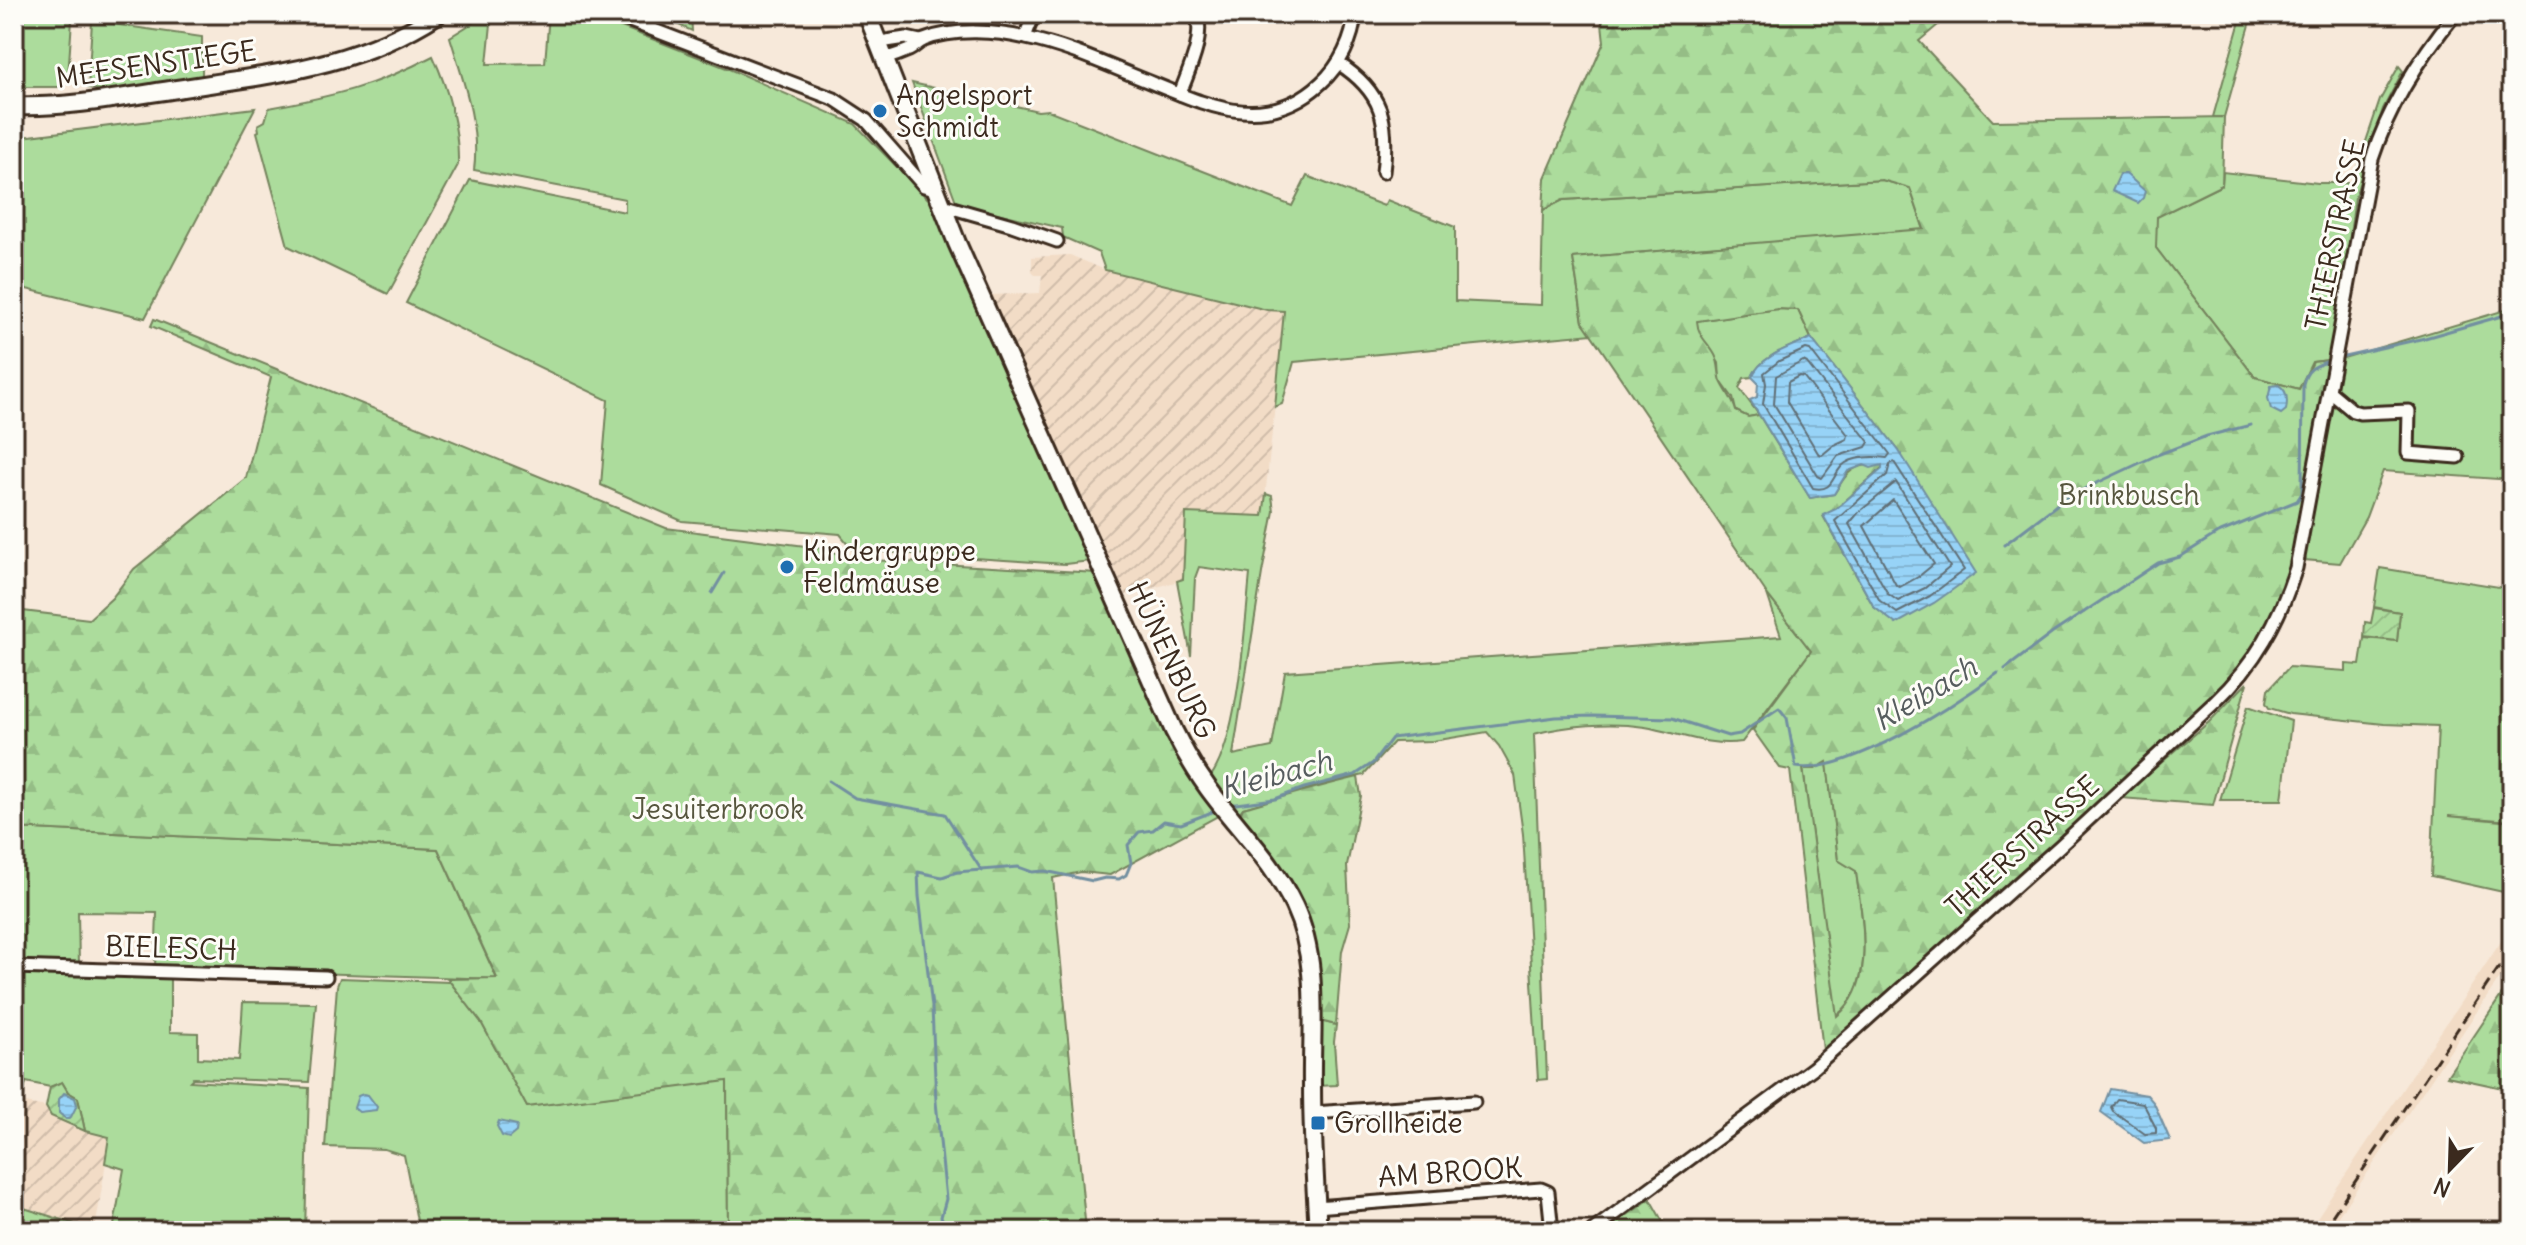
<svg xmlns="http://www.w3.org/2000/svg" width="2526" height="1245" font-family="Delius,sans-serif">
<defs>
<pattern id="industrial-furrows" width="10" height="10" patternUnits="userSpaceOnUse" patternTransform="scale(2)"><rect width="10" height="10" fill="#f2dcc6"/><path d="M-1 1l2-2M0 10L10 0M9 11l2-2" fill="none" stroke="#d0bdaa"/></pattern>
<pattern id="forest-firs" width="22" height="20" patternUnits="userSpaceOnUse" patternTransform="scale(2)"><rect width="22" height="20" fill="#acdc9c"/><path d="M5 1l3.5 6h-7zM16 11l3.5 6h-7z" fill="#95bd86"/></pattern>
<pattern id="garden-furrows" width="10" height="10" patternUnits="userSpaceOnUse" patternTransform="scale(2)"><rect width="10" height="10" fill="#acdc9c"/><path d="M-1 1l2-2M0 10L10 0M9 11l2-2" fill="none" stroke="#95bd86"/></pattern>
<pattern id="water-rules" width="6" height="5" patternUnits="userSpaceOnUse" patternTransform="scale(2)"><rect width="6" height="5" fill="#97d3f7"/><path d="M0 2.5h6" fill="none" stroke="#83b5d3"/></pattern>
</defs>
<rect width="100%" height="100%" fill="#f7e9da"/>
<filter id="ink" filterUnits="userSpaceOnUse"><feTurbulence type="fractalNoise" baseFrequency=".0125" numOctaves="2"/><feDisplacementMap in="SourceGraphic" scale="16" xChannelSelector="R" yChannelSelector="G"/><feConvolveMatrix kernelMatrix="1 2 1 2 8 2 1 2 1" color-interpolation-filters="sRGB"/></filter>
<g filter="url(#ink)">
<!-- built -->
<polygon fill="#f2dcc6" points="2512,925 2512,960 2328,1231 2308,1231"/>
<!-- industrial -->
<g fill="url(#industrial-furrows)">
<polygon points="1070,255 1105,270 1267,310 1285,311 1263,516 1183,580 1126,595 990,295 1040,293 1042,275 1035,275 1032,272 1032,257"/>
<polygon points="21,1102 46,1107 51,1116 74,1128 110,1137 95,1230 14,1205 14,1121 18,1122"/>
</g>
<!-- grass -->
<g fill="#acdc9c" stroke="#74835d" stroke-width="2">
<polygon points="14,14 35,14 72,20 68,77 61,87 14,87"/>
<path d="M487,14H492L487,64L545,63L549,14H588L729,69L855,124L936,207L1091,561L1065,564L853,550L840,534L682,521L601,485L608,400L406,303L470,180L625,212V199L474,170C480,125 463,80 450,37Z"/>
<polygon points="654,14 691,14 692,31"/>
<polygon points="2242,14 2253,14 2224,117 2213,117"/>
<polygon points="92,21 202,37 202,78 105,91 88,88"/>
<path d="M433,56C448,89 459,128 458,165L388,294L288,246L257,132L259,131L258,125L265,121L269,108C333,96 374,87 433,56Z"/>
<polygon points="2399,66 2403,71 2383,109 2355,197 2344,282 2329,360 2312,362 2299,389 2255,377 2156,248 2156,217 2222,185 2223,172 2318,183 2352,183 2380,100"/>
<polygon points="912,83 1038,111 1048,110 1292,206 1307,176 1384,206 1387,200 1455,227 1455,301 1541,305 1543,210 1563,200 1882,180 1910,188 1924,230 1573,258 1583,322 1593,334 1294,362 1282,404 1275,407 1284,311 1267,310 1105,270 1099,253 1063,237 1062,228 957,204"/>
<polygon points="255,108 145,318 14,286 14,138"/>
<polygon points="2512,308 2512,480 2383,471 2366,517 2340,563 2304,560 2340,359"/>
<path d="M1778,309L1798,310L1811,338C1791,347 1761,355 1752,377L1744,378L1739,388L1759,415L1748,417L1736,411L1733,398L1720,380L1719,363L1698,333L1696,321Z"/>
<polygon points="14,356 24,360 14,410"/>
<path d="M1266,494L1272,496L1274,511L1262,573L1233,755L1272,747L1285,672L1781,636L1767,594L1811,651L1742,742C1709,747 1678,733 1645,727C1610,722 1567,725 1534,734L1547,1079L1538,1080L1523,834L1515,775L1499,746L1487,732L1433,741L1394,742L1364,775L1317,786L1283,798L1243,808L1239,813L1211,776C1239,737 1245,624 1250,574L1199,567L1195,578L1191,656L1177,581L1183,579L1186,513L1263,516Z"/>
<polygon points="2380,568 2512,589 2512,821 2448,816 2512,822 2512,894 2431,876 2438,726 2384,724 2290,714 2269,708 2266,703 2268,690 2289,667 2346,671 2346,664 2360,665 2364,638 2397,641 2400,612 2374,607"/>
<polygon points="2248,706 2291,721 2282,800 2220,800"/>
<path d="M1827,761L1838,860L1856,871C1861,917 1878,983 1836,1016L1803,768L1815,769Z"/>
<polygon points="14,828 438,849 497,979 164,968 159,964 155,967 157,913 78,912 79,965 14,963"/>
<polygon points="14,970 170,977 170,1032 198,1033 198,1058 239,1060 243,1002 316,1003 309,1082 193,1078 190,1081 309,1088 305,1231 113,1231 124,1169 105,1163 109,1137 85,1131 78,1098 68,1092 62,1082 50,1087 26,1082 18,1122 14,1121"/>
<polygon points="340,978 450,982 481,1022 527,1107 727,1080 728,1231 419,1231 404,1155 384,1149 325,1147 337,986"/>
<polygon points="1316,1020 1336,1025 1334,1042 1337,1085 1318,1086"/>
<polygon points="14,1205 95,1230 98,1231 14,1231"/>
</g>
<!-- forest -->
<g fill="url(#forest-firs)" stroke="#74835d" stroke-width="2" fill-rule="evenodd">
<path d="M1601,14H1951L1919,41L1993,121L2224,117L2222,185L2157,217L2156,248L2255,377L2299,389L2313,362L2329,360L2293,567L2278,611L2238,675L1973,919L1823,1050L1790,770L1780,768L1753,730L1811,651L1767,594L1583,322L1573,258L1924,229L1910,188L1882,180L1563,200L1543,210L1545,178L1604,42ZM1778,309L1798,310L1811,338L1899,451L1896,623L1874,607L1823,516L1836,509L1882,468V464C1851,466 1850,468 1834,494L1810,498L1759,415L1748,417L1736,411C1733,399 1726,392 1721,381C1718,373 1720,364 1715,355C1708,342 1698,337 1697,321ZM1827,762L1838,860L1856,871C1861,916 1878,983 1837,1016L1803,769H1815Z"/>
<polygon points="154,319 666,528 821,548 854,559 1097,573 1203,792 1218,816 1110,875 1081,872 1053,878 1086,1231 728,1231 727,1081 527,1107 481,1022 448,979 497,978 438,849 14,828 14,610 89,619 112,598 134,569 246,478 271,377 151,326"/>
<polygon points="2247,683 2213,805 2120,798 2209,722"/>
<path d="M1358,777L1361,796L1347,866L1350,924L1342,951L1336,1025L1316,1020L1314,945L1239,817L1243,808C1282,797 1320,786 1358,777Z"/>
<polygon points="2505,990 2512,992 2512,1090 2447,1076"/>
<polygon points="1650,1199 1668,1231 1605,1231"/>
</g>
<!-- garden -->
<g fill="url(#garden-furrows)" stroke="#74835d" stroke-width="2">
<polygon points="2374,608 2400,612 2397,641 2364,637 2365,622 2371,623"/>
<polygon points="62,1082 68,1092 78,1098 85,1131 51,1116 46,1107 50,1087"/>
</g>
<!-- water -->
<g fill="url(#water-rules)" stroke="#728fa0" stroke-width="2">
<polygon points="2120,174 2126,174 2145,191 2143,198 2138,203 2112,191"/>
<path d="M1811,338L1899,451L1976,573L1934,603L1896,624L1874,607L1823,515L1836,509L1882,469V465L1871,468L1864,465L1848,471L1834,494L1810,498L1750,400L1757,397L1758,383L1752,377C1761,355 1791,347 1811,338Z"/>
<path d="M2278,385C2288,390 2288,400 2286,410L2281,414L2271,409L2268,398L2271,386Z"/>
<polygon points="2110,1089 2147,1095 2154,1103 2170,1140 2144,1143 2101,1112"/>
<polygon points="64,1093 75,1098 77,1105 71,1117 66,1119 59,1113 59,1099"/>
<polygon points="363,1094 368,1095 377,1107 376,1110 359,1112 354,1108 358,1096"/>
<polygon points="499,1121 517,1125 516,1132 509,1138 502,1136 497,1126"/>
</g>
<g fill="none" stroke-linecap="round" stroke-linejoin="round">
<!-- shore -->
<g stroke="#606e75" stroke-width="2">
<path d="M1806,349L1810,350L1890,454L1887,458C1874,456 1852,456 1842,466C1831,478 1833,492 1813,488L1763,404L1766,384L1764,373L1779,361Z"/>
<polygon points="1803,361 1807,363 1869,442 1866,447 1838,456 1822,478 1818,476 1774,404 1776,376"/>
<polygon points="1799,376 1804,377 1848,435 1847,439 1834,445 1822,455 1818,453 1787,402 1788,382"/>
<polygon points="1894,462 1964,570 1930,596 1897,613 1880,601 1835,521 1887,475 1890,464"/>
<polygon points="1896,482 1950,567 1925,588 1898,601 1888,594 1849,524 1859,512"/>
<polygon points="1893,500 1934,564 1918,577 1900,587 1896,585 1864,526"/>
<polygon points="2117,1099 2143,1103 2156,1128 2156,1133 2145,1134 2113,1111 2111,1107"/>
</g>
<!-- stream -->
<g stroke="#728fa0" stroke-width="3">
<polyline points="2340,357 2425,338 2512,313"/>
<polyline points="2004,545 2067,497 2157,455 2207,436 2251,425"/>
<polyline points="712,593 724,573"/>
<path d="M2005,669L2054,632L2158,563L2180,557L2216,534L2297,501L2302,493L2303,384C2307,368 2315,366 2329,361"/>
<polyline points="829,781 855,798 945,814 982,871"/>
<path d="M1228,805L1275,799L1304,788L1355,775L1373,763L1392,738L1556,717L1593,716L1672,718L1728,736L1740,734L1779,708L1787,718L1796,767C1848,775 1956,704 1998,673"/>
<polyline points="951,1231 941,1217 946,1199 936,1102 932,1007 919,896 918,872 942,877 957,872 1018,867 1032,872 1045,871 1093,881 1105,878 1119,879 1126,875 1131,863 1128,845 1139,832 1153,830 1164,821 1181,824 1217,810"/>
</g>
<!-- street casing -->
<g stroke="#3b2a1e" stroke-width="17">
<g id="street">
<polyline points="612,14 834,99 866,120 924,186 935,189"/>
<polyline points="1025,37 1034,14"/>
<polyline points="880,42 906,38 920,41"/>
<path d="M887,58C894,56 902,53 909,50C915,47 918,42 924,40C954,28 996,31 1026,38C1070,47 1111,67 1152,83C1211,107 1267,133 1321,83C1340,66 1353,39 1355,14"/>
<path d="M1338,63C1383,92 1389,121 1383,172"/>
<path d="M1180,94C1189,69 1204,41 1197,14"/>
<polyline points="942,205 1012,225 1057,241"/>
<polyline points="2329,391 2353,411 2360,413 2409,411 2408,453 2458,457"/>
<polyline points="14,967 326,977"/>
<polyline points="1313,1113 1474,1102"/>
<polyline points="1316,1207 1541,1189 1548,1192 1552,1231"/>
<path d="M1592,1231L1813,1068L2060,846L2215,702C2256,663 2279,621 2296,568L2372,159C2390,104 2419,58 2455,14"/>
</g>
</g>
<!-- secondary casing -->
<g stroke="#3b2a1e" stroke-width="22">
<g id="secondary">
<path d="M867,14L957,243L1174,731C1184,751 1195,770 1208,788C1237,828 1273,861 1294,906C1320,961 1311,1026 1312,1085C1312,1134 1315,1183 1318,1231"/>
<path d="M14,106C68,108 124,97 177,89C272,74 355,68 438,14"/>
</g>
</g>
<!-- street -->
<use href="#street" stroke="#fdfcf7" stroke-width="11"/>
<!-- secondary -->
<use href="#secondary" stroke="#fdfcf7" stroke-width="16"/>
<!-- rail -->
<polyline stroke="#3b2a1e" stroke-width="3" stroke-dasharray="12 6" stroke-linecap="butt" points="2322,1231 2512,948"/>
</g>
</g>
<!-- markers -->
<g fill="#1f6fb2" stroke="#fdfcf7" stroke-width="3">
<circle cx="880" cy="111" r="8"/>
<circle cx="787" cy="567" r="8"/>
<rect x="1310" y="1115" width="16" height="16" rx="4"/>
</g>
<g text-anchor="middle" stroke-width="6" stroke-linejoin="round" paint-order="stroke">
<!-- street labels -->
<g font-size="28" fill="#3b2a1e" stroke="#fdfcf7">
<text transform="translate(156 64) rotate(-8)" y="10">MEESENSTIEGE</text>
<text transform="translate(2335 235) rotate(-78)" y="10">THIERSTRASSE</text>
<text transform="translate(1172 660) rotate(65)" y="10">HÜNENBURG</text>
<text transform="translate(2022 846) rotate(-42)" y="10">THIERSTRASSE</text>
<text transform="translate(171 948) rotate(2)" y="10">BIELESCH</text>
<text transform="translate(1450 1172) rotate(-4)" y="10">AM BROOK</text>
</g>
<!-- poi labels -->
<g font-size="28" fill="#3b2a1e" stroke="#fdfcf7" text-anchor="start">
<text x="896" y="105">Angelsport<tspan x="896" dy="32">Schmidt</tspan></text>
<text x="803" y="561">Kindergruppe<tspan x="803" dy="32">Feldmäuse</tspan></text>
<text x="1334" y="1133">Grollheide</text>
</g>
<!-- park labels -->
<g font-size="28" fill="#57563e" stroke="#fdfcf7">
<text x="2129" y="505">Brinkbusch</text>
<text x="718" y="819">Jesuiterbrook</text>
</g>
<!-- water labels -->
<g font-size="30" font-style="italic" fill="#575d5f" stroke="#fdfcf7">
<text transform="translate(1925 694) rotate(-31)" y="10">Kleibach</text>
<text transform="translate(1276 775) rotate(-15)" y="10">Kleibach</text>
</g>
</g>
<!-- margin -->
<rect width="2526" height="1245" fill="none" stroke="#fdfcf7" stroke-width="48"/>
<rect x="24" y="24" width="2478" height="1197" fill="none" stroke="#3b2a1e" stroke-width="3" filter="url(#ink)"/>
<!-- north arrow -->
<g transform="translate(2450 1169) rotate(203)" stroke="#fdfcf7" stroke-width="6" paint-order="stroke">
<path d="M0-6L14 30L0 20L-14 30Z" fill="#3b2a1e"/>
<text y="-12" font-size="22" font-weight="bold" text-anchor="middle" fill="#3b2a1e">N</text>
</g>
</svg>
